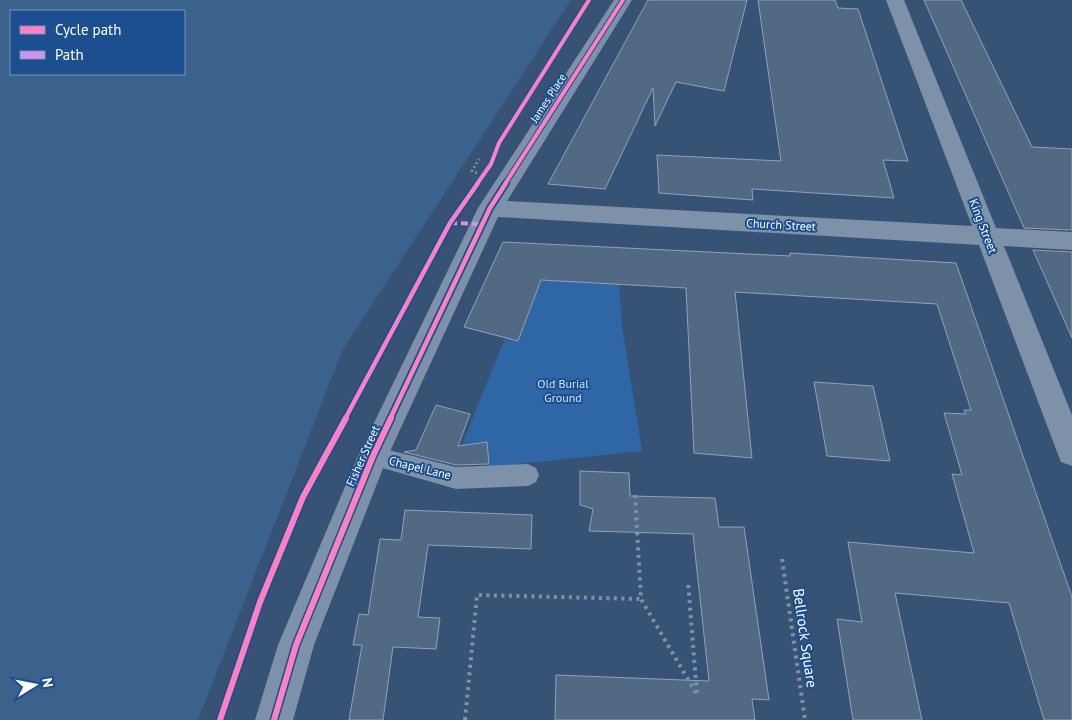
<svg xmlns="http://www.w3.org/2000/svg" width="1072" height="720" font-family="'PT Sans',sans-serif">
<rect width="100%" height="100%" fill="#365274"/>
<!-- green -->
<polygon fill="#2f66a5" points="541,280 619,284 622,326 642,451 489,467 486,442 462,445 505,338 518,340"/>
<!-- water -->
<path fill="#3b618d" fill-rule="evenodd" d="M0,0H571L343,349L198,720H0ZM11,11H184V74H11Z"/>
<!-- building -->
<g fill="#526984" stroke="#92a2b6">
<polygon points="648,0 747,0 724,91 676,82 655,126 653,88 605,189 548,184"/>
<polygon points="758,0 835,0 838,8 858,9 908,161 883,160 894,198 752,189 753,200 659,193 657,155 781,161"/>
<polygon points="924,0 961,0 1032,147 1072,149 1072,230 1024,228"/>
<polygon points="503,242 790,256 790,253 956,263 1072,597 1072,720 1044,720 1009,603 895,593 922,720 853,720 837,619 862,622 848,542 974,553 952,474 962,475 944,413 966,414 964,410 971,410 937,304 735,292 752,458 694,453 686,288 541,280 518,341 464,327"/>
<polygon points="1033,250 1072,252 1072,338"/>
<polygon points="814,382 873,386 890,461 827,456"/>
<polygon points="436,405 470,414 458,446 487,442 489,464 456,465 404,452 416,450"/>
<polygon points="580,471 629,473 630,496 715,498 719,527 744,527 769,700 752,699 755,720 555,720 556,675 709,681 693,534 589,531 593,509 580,505"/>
<polygon points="405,510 532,515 531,549 428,545 418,617 440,618 436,649 393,647 383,720 349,720 362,645 353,645 359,614 368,615 380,539 401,540"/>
</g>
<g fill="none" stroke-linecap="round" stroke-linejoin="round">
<!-- path-far1 -->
<polyline stroke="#7d92a8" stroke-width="2.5" stroke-dasharray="2 2.5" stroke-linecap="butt" points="477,173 472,171 479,159"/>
<!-- path -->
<g stroke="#7d92a8" stroke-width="4" stroke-dasharray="3 4.5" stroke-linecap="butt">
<polyline points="635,495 641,599 697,695 688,582"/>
<polyline points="782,559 805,720"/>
<polyline points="465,720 477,595 641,599"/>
</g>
<!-- lane -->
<polygon fill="#7d92a8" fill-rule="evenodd" points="373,446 456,467 528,464 536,468 539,475 536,482 528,486 456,489 365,463 362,456 365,449"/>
<!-- street -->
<polygon fill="#7d92a8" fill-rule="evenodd" points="614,0 632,0 507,201 972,226 886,0 904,0 996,228 1072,232 1072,250 1004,246 1072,415 1072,466 1061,462 1057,452 979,245 498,217 387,458 314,645 293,720 255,720 278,645 358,456 478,208"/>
<!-- quiet -->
<polyline stroke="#d193ec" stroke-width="4" stroke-dasharray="7 4" stroke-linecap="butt" points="450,223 483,224"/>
<!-- cycleway-far2 casing -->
<g stroke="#1b4f8f" stroke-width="6">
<g id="cycleway-far2">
<polyline points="477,184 491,164 499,143 589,0"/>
<polyline points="505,184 623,0"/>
</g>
</g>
<!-- cycleway-far1 casing -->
<g stroke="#1b4f8f" stroke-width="8">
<g id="cycleway-far1">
<polyline points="345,419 450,223 478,183"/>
<polyline points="390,419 490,208 506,183"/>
</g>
</g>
<!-- cycleway casing -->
<g stroke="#1b4f8f" stroke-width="9">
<g id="cycleway">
<polyline points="220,720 260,602 303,497 346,418"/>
<polyline points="274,720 296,645 373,456 391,418"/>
</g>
</g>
<!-- cycleway-far2 -->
<use href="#cycleway-far2" stroke="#ff80c0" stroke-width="4"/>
<!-- cycleway-far1 -->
<use href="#cycleway-far1" stroke="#ff80c0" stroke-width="4.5"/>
<!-- cycleway -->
<use href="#cycleway" stroke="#ff80c0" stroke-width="6"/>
</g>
<g text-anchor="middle" stroke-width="4" stroke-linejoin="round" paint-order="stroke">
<!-- far-street labels -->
<g font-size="11" fill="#fff" stroke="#1b4f8f">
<text transform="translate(548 98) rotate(-57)" y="4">James Place</text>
</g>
<!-- street labels -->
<g font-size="12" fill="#fff" stroke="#1b4f8f">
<text transform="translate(781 225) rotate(3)" y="4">Church Street</text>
<text transform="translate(983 226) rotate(69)" y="4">King Street</text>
<text transform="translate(363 456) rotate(-66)" y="4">Fisher Street</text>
<text transform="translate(420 468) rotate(14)" y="4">Chapel Lane</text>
</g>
<!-- park labels -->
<g font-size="12" fill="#cfe3fa" stroke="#1b4f8f">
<text x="563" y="388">Old Burial<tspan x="563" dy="14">Ground</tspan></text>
</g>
<!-- near-street labels -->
<g font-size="15" fill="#fff" stroke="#1b4f8f">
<text transform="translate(805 638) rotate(82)" y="5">Bellrock Square</text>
</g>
</g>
<!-- legend -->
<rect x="10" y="10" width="175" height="65" fill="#1b4f8f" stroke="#7695bc"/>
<rect x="20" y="26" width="25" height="8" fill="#ff80c0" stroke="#7695bc"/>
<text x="55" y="35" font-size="15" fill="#ffffff">Cycle path</text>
<rect x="20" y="51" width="25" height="8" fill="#d193ec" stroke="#7695bc"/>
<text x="55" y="60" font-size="15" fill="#ffffff">Path</text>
<!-- north arrow -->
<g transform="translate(35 685) rotate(80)" stroke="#1b4f8f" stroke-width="4" paint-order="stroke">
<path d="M0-4L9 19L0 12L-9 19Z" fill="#ffffff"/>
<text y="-8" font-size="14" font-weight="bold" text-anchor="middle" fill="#ffffff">N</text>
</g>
</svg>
